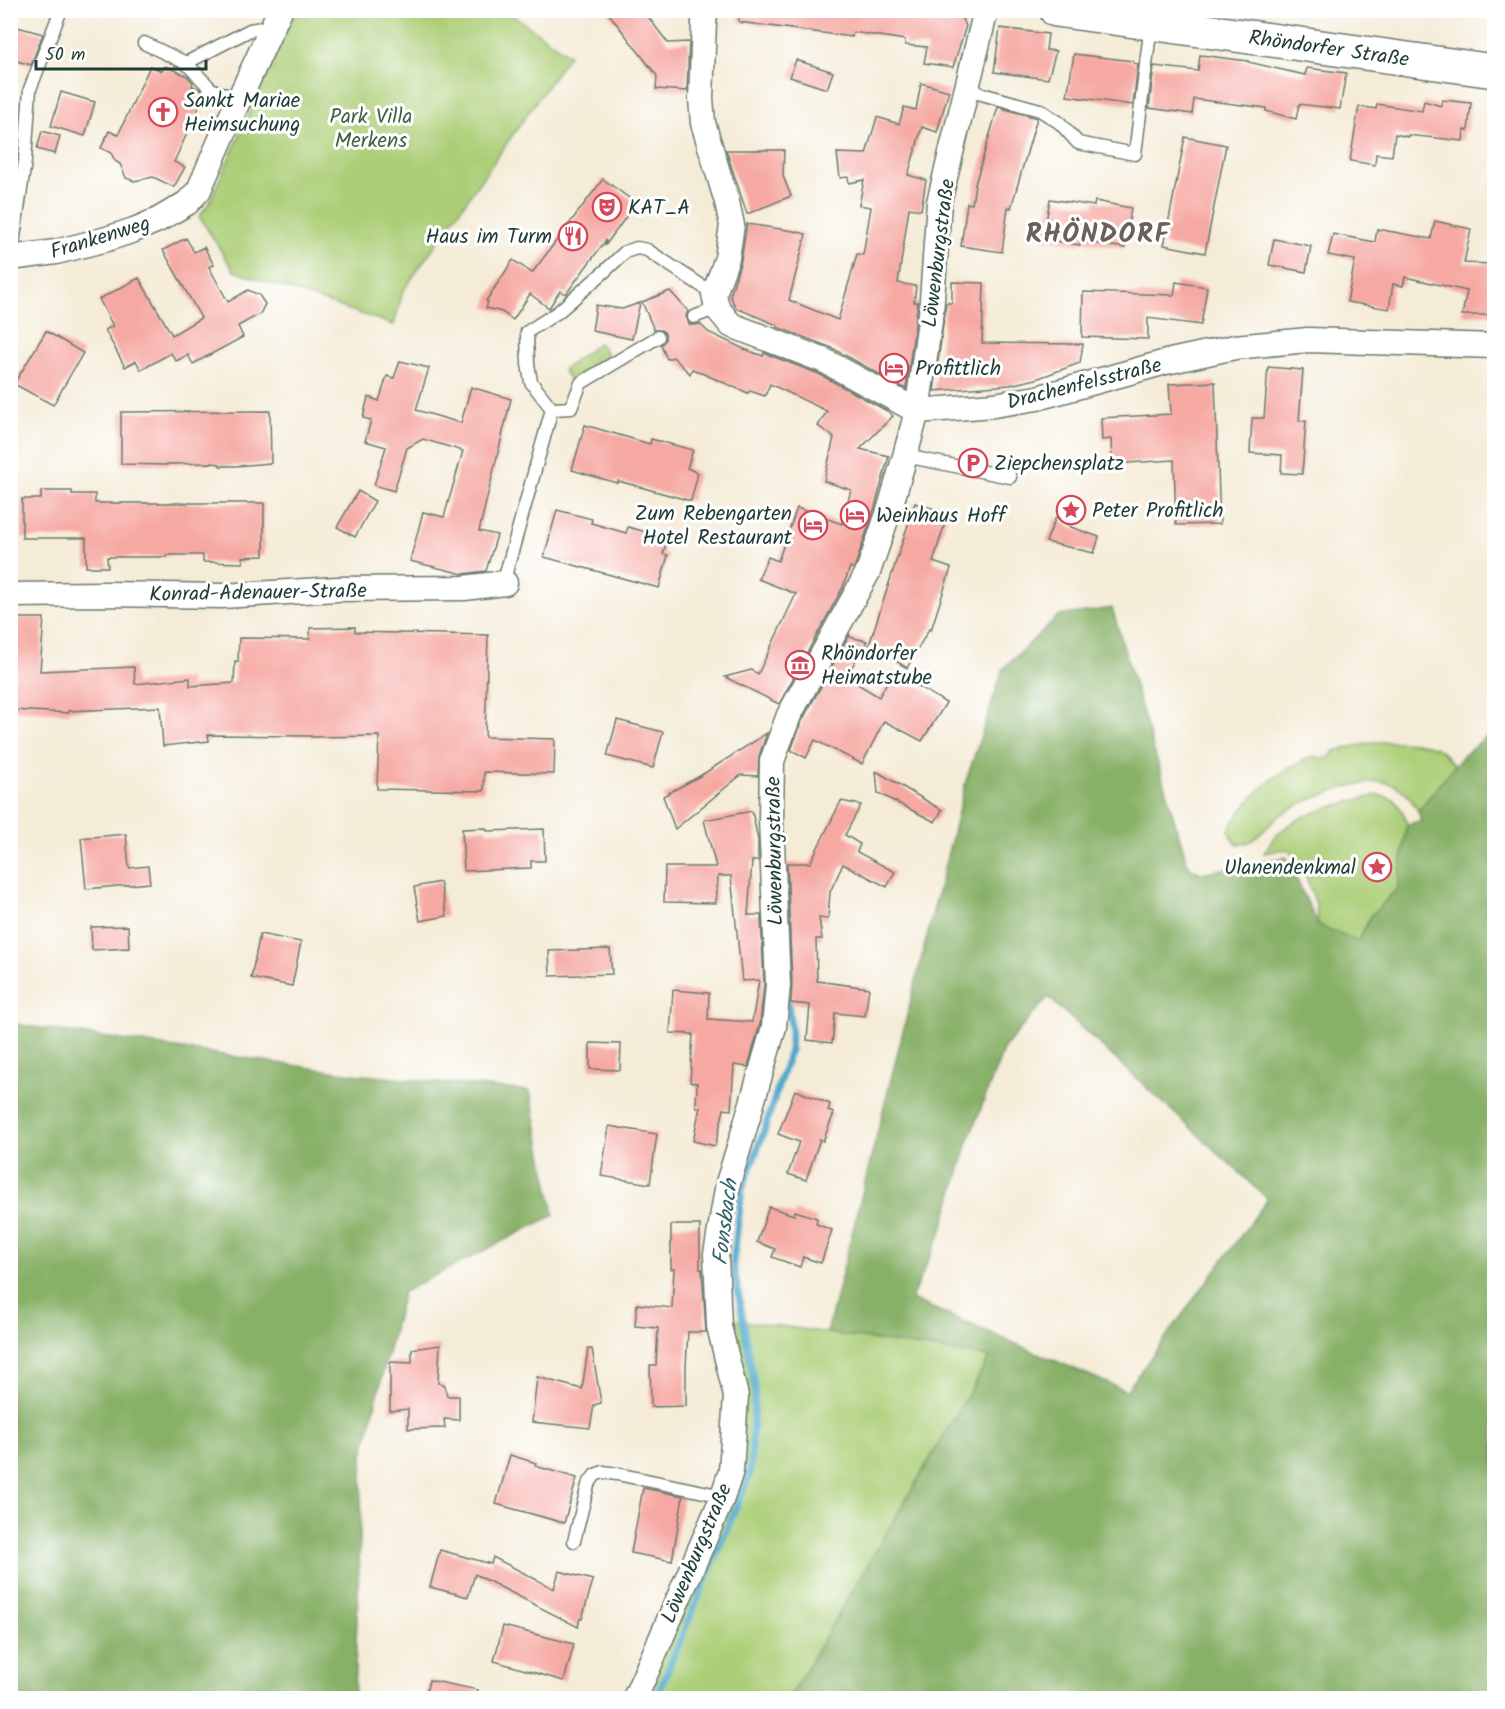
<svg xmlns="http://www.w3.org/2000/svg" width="1505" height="1709" font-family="Kalam,sans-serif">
<rect width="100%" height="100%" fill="#fff"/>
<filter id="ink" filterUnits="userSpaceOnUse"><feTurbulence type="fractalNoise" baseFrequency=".0167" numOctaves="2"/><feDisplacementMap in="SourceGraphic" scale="12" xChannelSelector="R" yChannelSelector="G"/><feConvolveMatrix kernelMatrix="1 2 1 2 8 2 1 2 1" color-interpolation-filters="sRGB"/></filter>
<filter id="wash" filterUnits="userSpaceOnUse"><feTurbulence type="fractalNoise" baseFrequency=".008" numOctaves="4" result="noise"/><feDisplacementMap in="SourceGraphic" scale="24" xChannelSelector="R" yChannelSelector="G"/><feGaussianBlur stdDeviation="1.35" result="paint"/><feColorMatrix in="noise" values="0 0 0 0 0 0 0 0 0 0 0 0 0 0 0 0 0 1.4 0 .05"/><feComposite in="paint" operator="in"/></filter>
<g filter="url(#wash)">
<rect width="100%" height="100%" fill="#f5ecd8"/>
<!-- green -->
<g fill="#abce76" stroke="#658655" stroke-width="1.5">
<polygon points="295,11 507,11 569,55 403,291 394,325 234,271 199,216 209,203"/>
<polygon points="599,343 608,355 571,382 563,370"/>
<path d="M1375,742C1393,742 1426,740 1441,751C1446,755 1451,761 1455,766L1418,811C1411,799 1403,786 1388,783C1364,777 1304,800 1282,814C1267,824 1257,845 1237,844L1231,838L1229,829C1250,794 1277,770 1315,756L1323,759L1330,757L1334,751Z"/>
<path d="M1378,795L1394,799L1404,814L1407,824L1398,888L1371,916L1358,941L1318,925L1316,904L1302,865L1287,849L1264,853C1268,846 1272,839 1278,834C1301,811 1346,803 1378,795Z"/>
<polygon points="730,1319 991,1356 789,1698 645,1698 746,1387"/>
</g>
<!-- forest -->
<g fill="#88b167" stroke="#54774e" stroke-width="1.5" fill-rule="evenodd">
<path d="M1112,608L1188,866L1201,873L1286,857L1318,925L1358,941L1371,916L1398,888L1407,824L1421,821L1418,811L1462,757L1494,730V1698H789L990,1357L827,1333L966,781L1003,669L1058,616ZM1048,997L1268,1199L1126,1391L911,1299L942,1230L968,1142L1004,1048Z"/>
<polygon points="10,1022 20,1025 352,1074 530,1091 554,1215 403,1292 363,1455 354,1698 11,1698"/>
</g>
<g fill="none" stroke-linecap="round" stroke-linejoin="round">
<!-- stream -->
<polyline stroke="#4ca8cb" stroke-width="7" points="656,1698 750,1474 755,1388 733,1263 742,1190 764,1131 790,1050 791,1029 788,1002"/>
</g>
<g id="blocks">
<!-- building -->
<g fill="#f6a8a2">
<polygon points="606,10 643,10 668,43 689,42 687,91 656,89 657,76"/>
<polygon points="739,10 913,10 960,16 966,26 953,67 924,63 927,47 905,45 905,40 853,32 852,37 739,22"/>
<polygon points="14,26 43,34 31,65 10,59 10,39"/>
<polygon points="1000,28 1048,34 1046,50 1056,51 1048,79 994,72"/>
<polygon points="1074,54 1133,61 1133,63 1138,64 1133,105 1067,96"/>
<polygon points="1200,55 1248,61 1248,62 1305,75 1307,68 1346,73 1340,109 1299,104 1296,119 1266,111 1266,108 1194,99 1192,114 1149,108 1154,66 1198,71"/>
<polygon points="796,60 833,72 827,89 790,77"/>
<polygon points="150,66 162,71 165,66 187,76 193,83 192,86 201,90 205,94 174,162 185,167 174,187 153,177 134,181 126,178 120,164 115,161 111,153 101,148 109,131 118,135"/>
<polygon points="921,83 949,91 937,132 922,127 908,175 926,180 921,210 909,208 898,283 916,286 914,302 918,302 906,389 832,348 777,327 777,325 736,308 730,296 741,260 747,224 794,231 806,234 789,300 838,320 857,254 863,255 871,207 859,205 864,180 849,183 848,177 840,178 837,153 866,154 877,117 899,124 904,107 916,110"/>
<polygon points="61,92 95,102 85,136 51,126"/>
<polygon points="1442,100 1471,103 1468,131 1464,130 1463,141 1408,135 1408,137 1395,134 1392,156 1376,154 1375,165 1350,161 1359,106 1376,109 1377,104 1422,111 1424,101 1441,106"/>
<polygon points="998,107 1037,118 1011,208 1008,207 1002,252 961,246 967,203 972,204 975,184"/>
<polygon points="42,131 60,136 55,154 37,149"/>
<polygon points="1185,137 1226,145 1205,253 1164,245"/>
<polygon points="726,150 784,150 783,176 791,196 747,214"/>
<polygon points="603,179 636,203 605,246 606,240 566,294 560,291 549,308 530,294 513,320 502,312 486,308 488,302 486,301 513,260 532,273"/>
<polygon points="1050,199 1094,206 1095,201 1131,208 1125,248 1080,241 1080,245 1043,239"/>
<polygon points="1435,221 1471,229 1464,263 1494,264 1494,315 1462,315 1467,291 1405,277 1403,286 1393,284 1389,309 1347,302 1355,260 1328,255 1333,234 1375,242 1377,229 1431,239"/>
<polygon points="186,238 194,252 204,247 214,265 209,267 228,302 248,290 259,295 265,304 260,314 238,326 243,337 193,364 188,355 176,361 171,353 141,370 136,361 125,367 105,330 113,326 99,299 139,278 172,335 201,318 163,250"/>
<polygon points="1274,239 1311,246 1306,272 1269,265"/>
<polygon points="952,282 984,283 982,343 1083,344 1080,363 1036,379 1010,385 934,391 946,303 952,303"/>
<polygon points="1176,282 1207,287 1201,325 1148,318 1148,339 1082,337 1083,292 1174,295"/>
<polygon points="670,291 688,311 686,316 689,324 693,325 700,324 708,332 744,349 763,356 764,353 819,374 889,412 893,416 860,449 889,456 875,507 855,566 854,569 850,567 843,587 779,704 725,677 751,670 758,674 796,594 758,579 768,557 778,561 797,508 842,524 851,490 824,481 834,437 818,426 827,411 770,384 765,396 750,391 748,393 692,369 690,374 673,357 667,359 661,345 665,340 665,333 661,330 654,330 642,302"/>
<polygon points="640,303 632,339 592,331 596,305 622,309"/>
<polygon points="46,331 83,353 53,405 14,384"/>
<polygon points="400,361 429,368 416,410 461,423 471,387 511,399 479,531 497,535 486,571 463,574 410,561 423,512 444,517 463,451 423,439 407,448 394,491 374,485 386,447 365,441 371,420 363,418 368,397 379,401 387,376 394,378"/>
<polygon points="1268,367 1303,370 1299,421 1306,421 1302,474 1281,473 1282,455 1250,453 1252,418 1264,418"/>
<polygon points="1215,382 1220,524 1176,525 1174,460 1112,464 1111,439 1102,440 1101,418 1171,414 1169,384"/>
<polygon points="270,411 271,463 236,466 220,466 220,464 211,463 167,464 167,465 121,464 121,412"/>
<polygon points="585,425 650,444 651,439 693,450 687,468 698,473 691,501 618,481 617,483 572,470"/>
<polygon points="41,491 72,491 72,494 95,494 95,503 264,503 264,556 242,557 243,563 203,562 203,555 167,555 167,557 107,557 108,567 86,567 86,538 22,538 22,499 41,499"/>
<polygon points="358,491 375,501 355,537 337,527"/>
<polygon points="915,503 948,513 933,562 951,568 931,630 929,629 907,668 869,645"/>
<polygon points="557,510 592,519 591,523 626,533 628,527 668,538 663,554 668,555 659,588 544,557"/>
<polygon points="1056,517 1071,527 1099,537 1094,553 1046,542"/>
<polygon points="10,618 44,618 40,671 134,667 135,684 190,678 190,686 234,683 235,661 238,662 239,638 310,639 310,628 355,627 355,632 488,635 485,737 555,739 554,774 484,772 484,791 377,789 379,736 311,737 311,736 208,735 209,741 163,746 160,707 68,711 69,713 10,710"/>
<polygon points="850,634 849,637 867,641 846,677 879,697 893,671 946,703 922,741 884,721 862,764 815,740 806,758 791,750 802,721"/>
<polygon points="617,720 663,732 653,768 607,756"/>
<polygon points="767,733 759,756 758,776 741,775 675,829 663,796 700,776"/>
<polygon points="876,771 942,810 935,822 878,793"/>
<polygon points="841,801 861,805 845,835 860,844 857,852 895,872 887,887 843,864 830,892 828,919 819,918 822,939 816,939 817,981 869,988 865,1016 835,1013 832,1043 807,1040 810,1005 791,1003 792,984 787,863 810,863"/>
<polygon points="752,811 758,840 758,861 752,861 748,915 761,915 764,985 760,1024 748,1067 734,1065 731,1110 724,1109 715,1146 693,1141 700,1107 696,1107 697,1083 690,1082 693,1034 670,1033 673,990 709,993 708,1019 752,1022 759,980 742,981 731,876 718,876 716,903 664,902 665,867 716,867 704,820"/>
<polygon points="486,828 487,831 544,829 545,861 531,861 531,868 464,871 462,829"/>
<polygon points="126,834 129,868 148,866 150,883 86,889 81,838"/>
<polygon points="440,882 447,916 420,921 414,887"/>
<polygon points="128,926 129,948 92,950 91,927"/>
<polygon points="260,934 301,942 292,986 251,978"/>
<polygon points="610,949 612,974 550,976 549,951"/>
<polygon points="590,1043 621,1044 620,1070 590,1069"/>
<polygon points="795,1090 830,1104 828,1111 834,1113 823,1141 820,1139 806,1180 788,1174 799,1142 778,1134"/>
<polygon points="609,1126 657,1134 650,1184 601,1176"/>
<polygon points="769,1207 794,1215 795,1211 817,1218 816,1224 832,1230 821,1263 803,1257 800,1267 772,1257 775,1249 757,1242"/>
<polygon points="671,1225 700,1225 700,1269 702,1269 706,1332 688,1332 686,1365 686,1406 651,1407 650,1365 656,1365 658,1328 635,1326 637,1304 672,1308 674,1269 671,1269"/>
<polygon points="440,1345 438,1383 445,1385 447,1396 459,1396 459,1420 444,1419 445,1428 408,1429 408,1409 390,1411 390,1362 412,1363 412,1349"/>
<polygon points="588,1349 592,1349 601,1403 594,1405 590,1428 532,1422 537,1377 582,1389"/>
<polygon points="510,1455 536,1463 535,1466 577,1478 564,1523 496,1504"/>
<polygon points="643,1488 683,1496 672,1561 631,1553"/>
<polygon points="440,1550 491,1564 493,1557 554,1589 559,1571 593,1580 582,1619 580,1618 578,1627 475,1574 468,1597 430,1587"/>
<polygon points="503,1626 574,1644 564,1681 494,1661"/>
<polygon points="429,1680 478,1690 477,1698 425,1698"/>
</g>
</g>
</g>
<g filter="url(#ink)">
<use href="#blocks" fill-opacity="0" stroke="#6a7a6d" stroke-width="1.5"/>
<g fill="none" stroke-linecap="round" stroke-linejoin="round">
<!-- lane casing -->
<g stroke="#6a7a6d" stroke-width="15">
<g id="lane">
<polyline points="144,43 186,63"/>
<polyline points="967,90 1040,110 1060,123 1078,143 1135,154 1151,24"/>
<polyline points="239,100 211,89 186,63 250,30 273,26"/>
<polyline points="11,258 25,161 30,89 59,15 54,10"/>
<polyline points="694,317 717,308"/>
<polyline points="552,409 531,382 528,364 527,332 558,312 605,271 625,252 637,248 647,250 714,294"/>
<polyline points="552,409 571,408 581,383 658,337"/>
<polyline points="905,456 1010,477"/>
<polyline points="505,583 504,580 552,409"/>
<polyline points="574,1541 588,1485 595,1475 603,1472 617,1474 723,1496"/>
</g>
</g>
<!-- street casing -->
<g stroke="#6a7a6d" stroke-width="27">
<g id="street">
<polyline points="706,10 704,22 701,98 703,123 727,202 732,225 727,258 714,294 717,308 731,325 825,361 917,411 994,405 1037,398 1166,362 1235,347 1308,340 1494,346"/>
<polyline points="10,258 56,252 107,239 134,230 158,220 187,203 199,190 224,132 280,10"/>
<polyline points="10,595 107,594 222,596 337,589 464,588 505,583"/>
<polyline points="635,1698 721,1501 731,1471 736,1396 719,1326 716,1254 728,1183 743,1134 774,1027 778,985 771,820 772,761 789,715 868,572 889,511 905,456 917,411 931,314 939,202 986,10"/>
</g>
</g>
<!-- secondary casing -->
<g stroke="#6a7a6d" stroke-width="36">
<polyline id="secondary" points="1056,10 1494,71"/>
</g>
<!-- lane -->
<use href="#lane" stroke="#fff" stroke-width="12"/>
<!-- street -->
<use href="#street" stroke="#fff" stroke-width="24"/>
<!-- secondary -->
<use href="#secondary" stroke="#fff" stroke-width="33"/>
</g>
</g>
<!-- icons -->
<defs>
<g id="church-ring" transform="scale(1.5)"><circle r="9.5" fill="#fff" stroke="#d1495b" stroke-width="1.5"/><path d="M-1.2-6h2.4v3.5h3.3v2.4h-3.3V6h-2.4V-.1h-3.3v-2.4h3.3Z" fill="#d1495b"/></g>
<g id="theatre-ring" transform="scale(1.5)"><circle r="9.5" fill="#fff" stroke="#d1495b" stroke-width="1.5"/><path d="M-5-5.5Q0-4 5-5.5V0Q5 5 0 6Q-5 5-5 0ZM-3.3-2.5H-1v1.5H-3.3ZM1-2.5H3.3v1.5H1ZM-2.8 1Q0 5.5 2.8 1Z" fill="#d1495b"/></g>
<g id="restaurant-ring" transform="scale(1.5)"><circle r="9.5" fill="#fff" stroke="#d1495b" stroke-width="1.5"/><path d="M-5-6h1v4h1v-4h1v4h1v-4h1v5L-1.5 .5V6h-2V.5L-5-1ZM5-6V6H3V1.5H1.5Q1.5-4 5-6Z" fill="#d1495b"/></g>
<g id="hotel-ring" transform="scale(1.5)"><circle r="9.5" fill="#fff" stroke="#d1495b" stroke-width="1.5"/><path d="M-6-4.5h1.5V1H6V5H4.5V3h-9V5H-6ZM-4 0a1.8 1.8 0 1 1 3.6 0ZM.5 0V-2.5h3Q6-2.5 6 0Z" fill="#d1495b"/></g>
<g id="parking-ring" transform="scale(1.5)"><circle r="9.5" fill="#fff" stroke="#d1495b" stroke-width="1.5"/><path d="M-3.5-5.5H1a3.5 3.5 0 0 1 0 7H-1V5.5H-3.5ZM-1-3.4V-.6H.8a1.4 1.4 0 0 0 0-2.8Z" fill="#d1495b"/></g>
<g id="sight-ring" transform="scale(1.5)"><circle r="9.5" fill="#fff" stroke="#d1495b" stroke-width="1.5"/><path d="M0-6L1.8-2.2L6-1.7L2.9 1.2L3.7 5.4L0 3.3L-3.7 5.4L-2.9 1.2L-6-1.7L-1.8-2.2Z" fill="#d1495b"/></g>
<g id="museum-ring" transform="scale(1.5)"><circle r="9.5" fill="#fff" stroke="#d1495b" stroke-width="1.5"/><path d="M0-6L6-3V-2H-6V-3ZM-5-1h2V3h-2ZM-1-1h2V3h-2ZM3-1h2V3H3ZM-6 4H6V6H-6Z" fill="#d1495b"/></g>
</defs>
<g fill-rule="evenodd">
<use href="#church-ring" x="163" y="112"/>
<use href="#theatre-ring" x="607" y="207"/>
<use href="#restaurant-ring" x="573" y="236"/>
<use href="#hotel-ring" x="894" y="368"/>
<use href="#parking-ring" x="973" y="463"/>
<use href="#sight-ring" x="1071" y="510"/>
<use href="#hotel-ring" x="855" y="515"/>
<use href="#hotel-ring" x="813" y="525"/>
<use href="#museum-ring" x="800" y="665"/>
<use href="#sight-ring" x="1377" y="867"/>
</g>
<g text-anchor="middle" stroke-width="6" stroke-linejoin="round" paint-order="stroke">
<!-- street labels -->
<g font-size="21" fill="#1f3d34" stroke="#fff">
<text transform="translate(1329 48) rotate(8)" y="7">Rhöndorfer Straße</text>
<text transform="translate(100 237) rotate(-17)" y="7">Frankenweg</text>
<text transform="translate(938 253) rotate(-83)" y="7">Löwenburgstraße</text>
<text transform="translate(1084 383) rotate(-14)" y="7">Drachenfelsstraße</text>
<text transform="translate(258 592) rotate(-1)" y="7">Konrad-Adenauer-Straße</text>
<text transform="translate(774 851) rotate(-91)" y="7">Löwenburgstraße</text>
<text transform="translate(696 1553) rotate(-67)" y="7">Löwenburgstraße</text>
</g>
<!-- poi labels -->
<g font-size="21" fill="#1f3d34" stroke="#fff" text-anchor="start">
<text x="184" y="107">Sankt Mariae<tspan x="184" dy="24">Heimsuchung</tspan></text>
<text x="628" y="214">KAT_A</text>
<text x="552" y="243" text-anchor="end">Haus im Turm</text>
<text x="915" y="375">Profittlich</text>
<text x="994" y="470">Ziepchensplatz</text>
<text x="1092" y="517">Peter Profitlich</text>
<text x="792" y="520" text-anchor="end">Zum Rebengarten<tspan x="792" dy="24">Hotel Restaurant</tspan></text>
<text x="876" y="522">Weinhaus Hoff</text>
<text x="821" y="660">Rhöndorfer<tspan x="821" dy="24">Heimatstube</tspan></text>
<text x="1356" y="874" text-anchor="end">Ulanendenkmal</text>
</g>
<!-- park labels -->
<g font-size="21" fill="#426144" stroke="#fff">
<text x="371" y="123">Park Villa<tspan x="371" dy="24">Merkens</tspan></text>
</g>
<!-- water labels -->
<g font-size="22" font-style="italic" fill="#2f6269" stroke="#fff">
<text transform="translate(724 1222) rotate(-83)" y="8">Fonsbach</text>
</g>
<!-- district labels -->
<g font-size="27" font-weight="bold" letter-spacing="1.5" fill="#6a625a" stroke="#fff">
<text x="1098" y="242">RHÖNDORF</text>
</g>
</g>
<!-- margin -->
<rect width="1505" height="1709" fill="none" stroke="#fff" stroke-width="36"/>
<!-- scale -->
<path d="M36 60v9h170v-9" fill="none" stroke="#1f3d34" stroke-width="3"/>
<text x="45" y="60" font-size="18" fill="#1f3d34" stroke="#ffffff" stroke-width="4.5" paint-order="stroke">50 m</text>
</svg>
